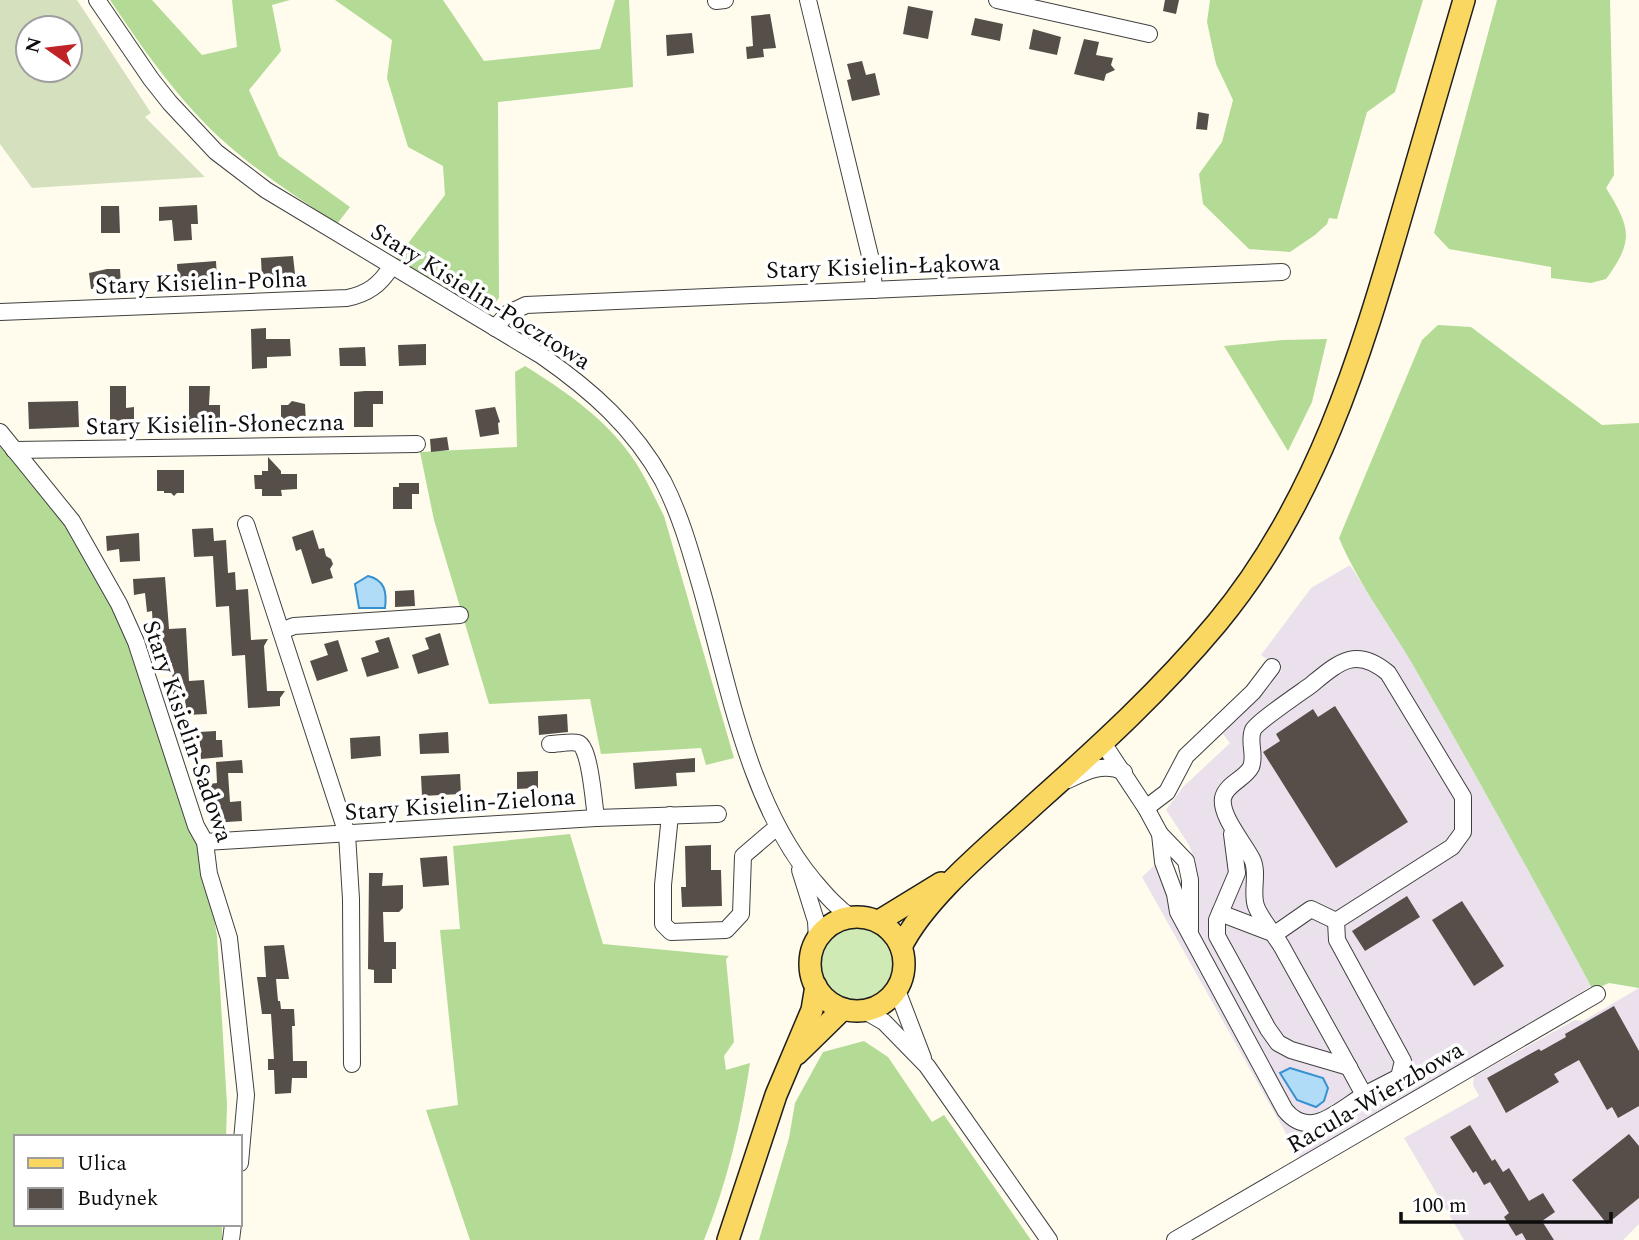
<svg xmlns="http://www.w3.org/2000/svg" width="1639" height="1240" font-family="Spectral,serif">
<rect width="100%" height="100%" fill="#fffced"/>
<!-- industrial -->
<g fill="#ebe1ec">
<polygon points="1350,565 1407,654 1524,861 1591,986 1440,1080 1407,1099 1402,1098 1402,1102 1301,1160 1142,877 1157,863 1177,881 1184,878 1180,869 1195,861 1189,845 1166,810 1183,787 1230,743 1223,734 1282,670 1261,655 1311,588"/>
<polygon points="1639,988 1639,1224 1623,1240 1464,1240 1404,1138 1479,1096 1473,1085 1474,1076 1575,1020 1583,1021"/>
</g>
<!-- green -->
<circle fill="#d0eab6" cx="856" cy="964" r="37"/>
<!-- forest -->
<g fill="#b3db95">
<path d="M110,0H152L202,55L237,47L232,0H290L272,5L281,51L249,90L279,156L350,207L337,224C297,197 256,171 220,138C177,98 143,49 110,0Z"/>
<polygon points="335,0 443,0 484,61 600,49 615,0 629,0 633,87 498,102 499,298 486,314 396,259 445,195 443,166 408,147 387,78 392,40"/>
<polygon points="1210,0 1423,0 1395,92 1367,112 1337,219 1329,218 1327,224 1315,235 1290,252 1249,249 1203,204 1199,174 1222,142 1233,100 1216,64 1207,22"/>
<path d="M1497,0H1610L1614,175L1606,188C1630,227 1635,240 1606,279L1591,283L1551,278V267L1449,249L1434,233Z"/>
<path d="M1438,325L1471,327L1602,425L1639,423V988L1609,983L1593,990C1536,883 1477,777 1417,672C1392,627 1359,586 1339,538L1422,340Z"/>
<polygon points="1327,339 1312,402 1288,451 1224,346 1282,340"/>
<path d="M525,366C562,389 599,414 626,449C642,469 653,494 664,516L734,758L706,765L701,748L601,754L590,699L489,704L434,520L420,452L517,447L515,372Z"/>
<polygon points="0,430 104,568 201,843 217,936 227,1105 226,1137 16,1137 16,1224 222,1224 222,1240 0,1240"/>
<path d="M570,834L603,944L729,956L726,959L734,1042L724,1056L726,1070L750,1063C741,1124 727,1183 704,1240H470L426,1110L458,1105L440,930L460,929L453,846Z"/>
<polygon points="864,1041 888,1057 932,1122 944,1115 1031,1240 759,1240 789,1138 795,1103 823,1052"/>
</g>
<!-- cemetery -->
<path fill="#d5e1be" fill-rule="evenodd" d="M0,0H77L151,113L145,117L205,177L32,188L0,144ZM28,28H70V70H28Z"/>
<!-- water -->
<g fill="#b1dcf7" stroke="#3790cf" stroke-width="2">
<path d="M368,576C385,580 387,592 385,608H359L355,584Z"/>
<polygon points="1290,1068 1323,1078 1328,1088 1324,1101 1316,1107 1297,1100 1280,1073"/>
</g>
<!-- building -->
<g fill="#564e49">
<polygon points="1165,0 1179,0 1176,14 1163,11"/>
<polygon points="908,6 933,11 928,39 903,34"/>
<polygon points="770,14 776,48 763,49 764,57 747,59 746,47 753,46 751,16"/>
<polygon points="975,18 1003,24 1000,41 971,35"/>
<polygon points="1033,29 1061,37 1057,55 1029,49"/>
<polygon points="692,33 694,53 667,56 666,35"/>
<polygon points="1084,39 1099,42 1096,55 1113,58 1111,65 1115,70 1106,74 1104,81 1074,74"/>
<polygon points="862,61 866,75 875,73 880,95 852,101 847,80 851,79 847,64"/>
<polygon points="1198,112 1209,114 1207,130 1196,129"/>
<polygon points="197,205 198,224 191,224 192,240 174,241 172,220 159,221 159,207"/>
<polygon points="101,206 119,206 120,233 101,233"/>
<polygon points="293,256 295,274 275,275 276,279 262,280 261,258"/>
<polygon points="216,261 217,280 188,284 188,282 178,282 177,264"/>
<polygon points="107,269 120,269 121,286 91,289 89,273"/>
<polygon points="266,328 266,339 290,339 291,356 267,357 267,368 252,369 251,329"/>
<polygon points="426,344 426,365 399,366 398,345"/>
<polygon points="365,347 366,366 340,366 339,348"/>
<polygon points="110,386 126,386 126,408 134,407 134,422 110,425"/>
<polygon points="189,386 210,386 209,405 220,405 220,418 226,418 226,432 205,432 205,426 189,426"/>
<polygon points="365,391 383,391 383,404 373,404 373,427 354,427 354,392"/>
<polygon points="78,401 79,427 29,429 28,402"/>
<polygon points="292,401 305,404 306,425 281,425 281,405 288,405"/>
<polygon points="495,407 500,422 498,423 499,434 480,437 475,410"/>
<polygon points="447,437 449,450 431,452 430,439"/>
<polygon points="268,457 281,471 281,474 297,474 297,489 281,490 282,496 262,496 262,489 255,489 254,475 262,475 262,471 268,471"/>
<polygon points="157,470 184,470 184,493 177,493 174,496 171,493 164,493 164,491 157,491"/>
<polygon points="399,483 419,483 419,494 412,494 412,509 393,509 393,487 399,487"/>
<polygon points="213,528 214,541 226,540 228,573 235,572 236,590 248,589 251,640 268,639 264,646 267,691 285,691 280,698 280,706 248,708 245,655 232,656 229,606 216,607 213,556 194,557 192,529"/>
<polygon points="313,530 319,549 324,548 326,556 331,559 333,564 330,569 333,578 312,584 301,549 296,551 292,537"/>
<polygon points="139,533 140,561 120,562 119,549 107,551 106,536"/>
<polygon points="165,577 169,629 186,628 189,681 204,680 207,714 186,715 185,698 173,698 172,663 168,663 166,646 154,646 152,611 147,612 145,593 134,595 133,579"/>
<polygon points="414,590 415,606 395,607 395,591"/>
<polygon points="440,633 449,665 418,674 412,655 429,649 425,638"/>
<polygon points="389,637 399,668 367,677 361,658 379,652 375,641"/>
<polygon points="338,640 348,671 317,681 310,661 328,655 324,644"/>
<polygon points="1335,706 1408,822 1336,868 1263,752 1280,741 1276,734 1313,709 1318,717"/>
<polygon points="567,714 568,732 539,735 538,716"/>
<polygon points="216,731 216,740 222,740 223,757 201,759 199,732"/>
<polygon points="448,732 449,753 420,754 419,734"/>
<polygon points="380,736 381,756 351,759 350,738"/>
<polygon points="695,758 695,772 676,773 677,786 635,789 633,763"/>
<polygon points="242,760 243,773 228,773 230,802 241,801 242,821 212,823 209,784 217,783 216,762"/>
<polygon points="538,771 538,788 517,789 517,772"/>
<polygon points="460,774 461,794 422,796 421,776"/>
<polygon points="711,845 711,870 721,870 722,906 682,907 681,887 686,887 685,846"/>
<polygon points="447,856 449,885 423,887 420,858"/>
<polygon points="369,873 383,873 382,886 403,885 403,908 399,912 383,912 384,942 396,942 396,969 392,969 392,983 374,983 374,970 368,969"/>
<polygon points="1407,896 1420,917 1365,951 1352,931"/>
<polygon points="1462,901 1504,966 1474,986 1432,920"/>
<polygon points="284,945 289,979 276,979 278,1001 280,1001 281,1009 294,1009 295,1026 292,1026 293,1061 307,1061 307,1078 292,1078 291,1093 275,1094 274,1070 268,1070 268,1059 274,1059 271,1014 262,1014 257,977 266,977 264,946"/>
<polygon points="1614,1006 1639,1051 1639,1106 1618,1118 1612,1107 1607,1110 1579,1060 1554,1074 1559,1082 1506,1113 1487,1078 1539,1049 1541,1051 1566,1037 1565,1034"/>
<polygon points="1470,1125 1492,1161 1495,1159 1503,1172 1509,1168 1529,1201 1543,1193 1555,1212 1542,1221 1554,1240 1526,1240 1522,1233 1516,1236 1504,1217 1509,1213 1490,1182 1484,1185 1476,1171 1473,1173 1450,1137"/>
<polygon points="1629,1134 1639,1146 1639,1198 1607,1224 1572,1180"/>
</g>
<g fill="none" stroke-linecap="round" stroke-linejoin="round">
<!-- minor casing -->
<g stroke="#404040" stroke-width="18">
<g id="minor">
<path d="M97,0L151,79L170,103L216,152L266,190L542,356C591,390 634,428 663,481C681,516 691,553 702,591C729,687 749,804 814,881C826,895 837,908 852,918"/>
<polyline points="808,0 872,264 874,290"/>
<polyline points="997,0 1149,34"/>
<polyline points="716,1 725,0"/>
<path d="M0,312L347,298C367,294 380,285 391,267"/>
<polyline points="495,328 507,314 526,305 1282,272"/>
<polyline points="0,432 72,521 119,604 136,642 196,826 205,842 209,874 229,938 246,1095 240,1163"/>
<polyline points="14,450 417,444"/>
<polyline points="246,524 347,834 351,899 352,1064"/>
<polyline points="281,631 294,626 460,615"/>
<path d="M1103,743L1146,808L1160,834L1163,862L1175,894L1178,912L1285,1110C1310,1141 1339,1110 1364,1095C1337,1045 1309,996 1282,947C1275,935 1260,918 1256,906C1251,892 1259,873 1252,859C1244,843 1220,816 1223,798C1226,784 1245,779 1251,767C1256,755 1248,742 1253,730C1257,722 1300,693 1311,685C1339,662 1356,646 1388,673L1463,797V832L1452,847L1336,921L1311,909L1275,934L1220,913"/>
<path d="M550,744C558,744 571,741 578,743C590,746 594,805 596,818"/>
<path d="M1068,780C1086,771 1104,762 1124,772"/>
<polyline points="1146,808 1167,792 1186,756 1253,692 1272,667"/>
<polyline points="670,815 663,885 663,924 671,932 726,930 741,914 743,856 777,827"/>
<polyline points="1160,834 1186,861 1190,880 1190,930"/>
<polyline points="1232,834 1237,873 1217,920 1217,936 1268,1029 1278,1043 1291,1050 1349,1067"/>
<polyline points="205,842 596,818 718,814"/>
<polyline points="800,870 816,921 817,940"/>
<polyline points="1336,921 1337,940 1403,1061 1399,1077 1364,1095"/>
<polyline points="897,990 923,1058"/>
<polyline points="863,1010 884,1022 927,1066 1049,1240"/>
<polyline points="231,1240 233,1224"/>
<polyline points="1175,1240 1597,994"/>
</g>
</g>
<!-- major casing -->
<g stroke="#1e1e1e" stroke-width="24">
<g id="major">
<circle cx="857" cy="964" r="47"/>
<polyline points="879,921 941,883"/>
<path d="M901,947C927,895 993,843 1036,803C1100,746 1162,689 1217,623C1316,504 1360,358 1402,213C1422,142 1443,71 1464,0"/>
<polyline points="797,1054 843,1009"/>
<polyline points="728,1240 776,1095 812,1010 816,986"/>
</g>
</g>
<!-- minor -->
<use href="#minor" stroke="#fff" stroke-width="16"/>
<!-- major -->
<use href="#major" stroke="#fad761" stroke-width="21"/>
</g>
<g text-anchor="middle" stroke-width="7" stroke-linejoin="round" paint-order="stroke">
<!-- street labels -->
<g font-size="24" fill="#0d0d0d" stroke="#fff">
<text transform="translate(883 266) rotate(-2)" y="8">Stary Kisielin-Łąkowa</text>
<text transform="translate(201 282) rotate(-2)" y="8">Stary Kisielin-Polna</text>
<text transform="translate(481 296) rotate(32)" y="8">Stary Kisielin-Pocztowa</text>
<text transform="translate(215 424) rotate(-1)" y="8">Stary Kisielin-Słoneczna</text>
<text transform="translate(188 731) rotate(71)" y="8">Stary Kisielin-Sadowa</text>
<text transform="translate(460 804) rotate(-4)" y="8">Stary Kisielin-Zielona</text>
<text transform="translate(1375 1097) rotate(-30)" y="8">Racula-Wierzbowa</text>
</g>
</g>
<!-- legend -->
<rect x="14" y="1135" width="228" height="91" fill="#ffffff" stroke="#9e9e9e" stroke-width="2"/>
<rect x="28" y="1158" width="35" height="10" fill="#fad761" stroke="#9e9e9e" stroke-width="2"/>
<text x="77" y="1170" font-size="21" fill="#0d0d0d">Ulica</text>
<rect x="28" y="1188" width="35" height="21" fill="#564e49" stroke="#9e9e9e" stroke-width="2"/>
<text x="77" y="1205" font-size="21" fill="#0d0d0d">Budynek</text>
<!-- north arrow -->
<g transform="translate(49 49) rotate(284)"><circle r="33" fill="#ffffff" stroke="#9e9e9e" stroke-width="2"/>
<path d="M0-5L12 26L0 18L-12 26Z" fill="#bf2328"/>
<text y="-10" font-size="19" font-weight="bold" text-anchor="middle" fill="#0d0d0d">N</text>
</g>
<!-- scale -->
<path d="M1401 1212v10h210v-10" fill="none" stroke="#0d0d0d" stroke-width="3.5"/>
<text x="1412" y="1212" font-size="21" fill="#0d0d0d" stroke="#ffffff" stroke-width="5" paint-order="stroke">100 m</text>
</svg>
